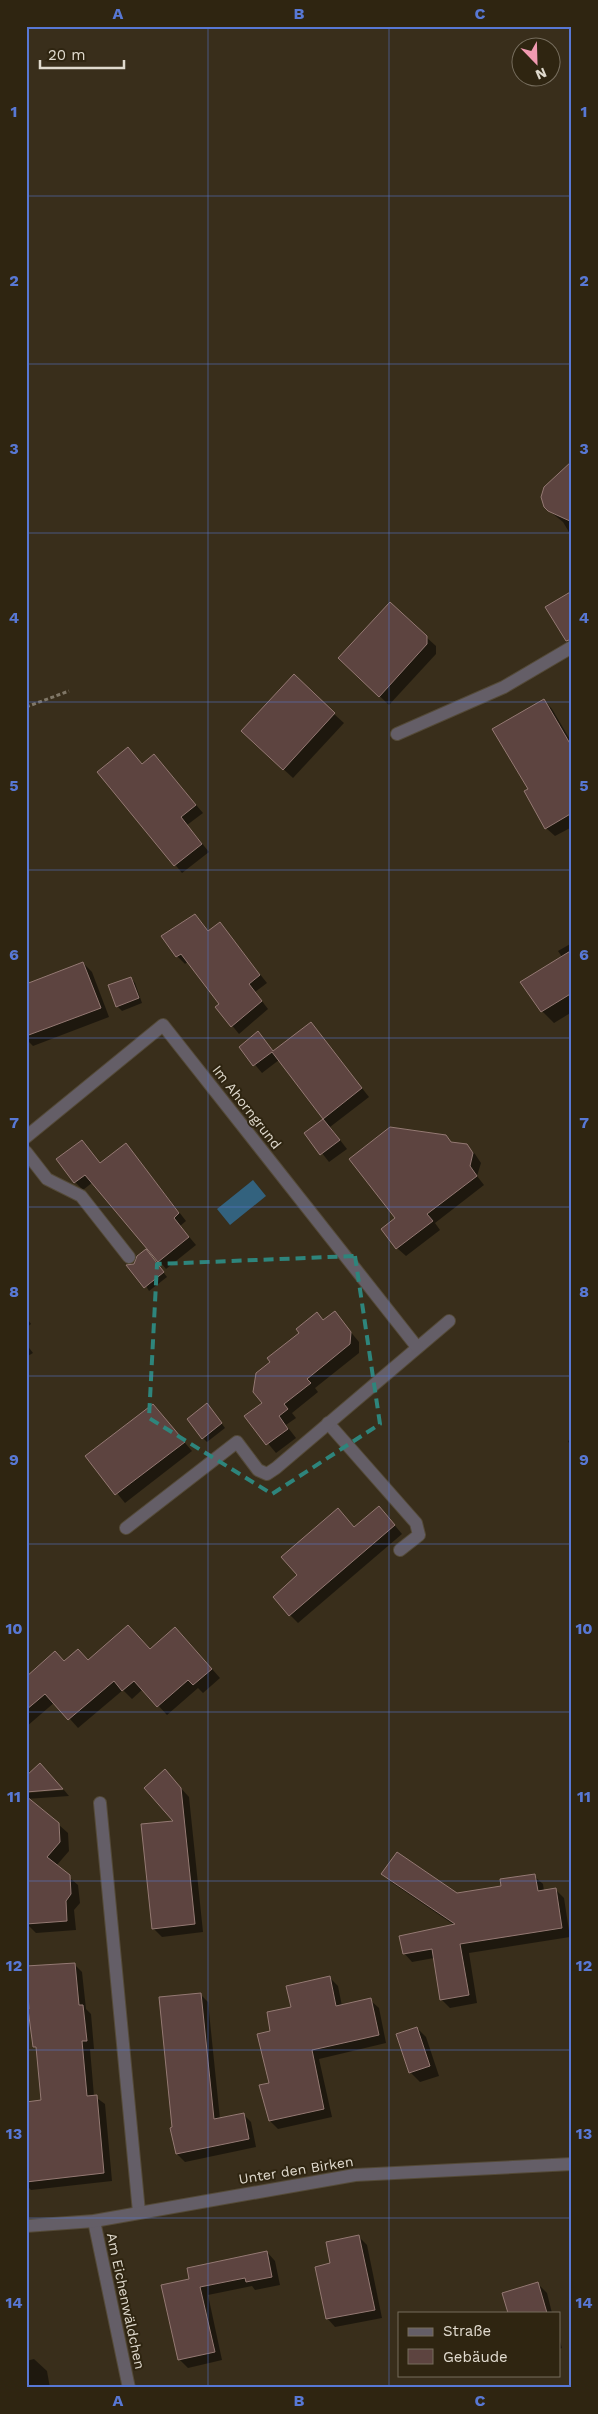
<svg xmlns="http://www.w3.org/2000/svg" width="598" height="2414" font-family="'Work Sans',sans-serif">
<rect width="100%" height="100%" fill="#392e1b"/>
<!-- water -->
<polygon fill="#33627e" points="253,1180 266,1196 230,1225 217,1209"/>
<!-- shadow -->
<g fill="#0007">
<polygon points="572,467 572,537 563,522 546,508"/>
<polygon points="426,637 436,646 436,654 389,705 349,667"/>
<polygon points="544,700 552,709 572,743 572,827 555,836 546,828 529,790"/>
<polygon points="334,714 344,723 293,778 252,740"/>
<polygon points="128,748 143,765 154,755 203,813 187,825 209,852 182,873 99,772"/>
<polygon points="195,915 209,931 219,923 267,983 255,992 268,1009 239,1034 217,1007 221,1004 188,961 185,964 177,956"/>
<polygon points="572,943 572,1012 554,1023 542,1011 562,957 558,951"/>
<polygon points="83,963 92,972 109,1017 33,1046 26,1039 26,985"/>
<polygon points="131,978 135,983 142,1003 122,1011 117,1006"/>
<polygon points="311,1024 369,1097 330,1127 347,1149 329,1162 306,1133 324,1119 279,1060 262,1073 240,1047 258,1033 274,1052"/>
<polygon points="82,1141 101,1164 133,1153 186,1221 180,1226 196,1245 166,1269 93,1182 83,1190 75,1182"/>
<polygon points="452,1143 467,1146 475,1154 481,1163 477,1176 484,1185 435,1223 440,1230 406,1256 397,1248 397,1219"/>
<polygon points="150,1255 167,1277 149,1291 134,1265"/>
<polygon points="335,1313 359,1342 359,1353 315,1388 318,1392 292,1413 296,1418 286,1425 296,1438 276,1453 245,1416 263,1403 271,1362 317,1314 324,1321"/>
<polygon points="26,1317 31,1324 26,1328"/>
<polygon points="26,1344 33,1353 26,1357"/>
<polygon points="211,1409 225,1428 207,1442 203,1438"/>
<polygon points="161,1415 192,1451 125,1503 87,1456"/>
<polygon points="572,1439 572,1449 568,1441"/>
<polygon points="386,1515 402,1534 298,1623 290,1615 354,1528"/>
<polygon points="184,1637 220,1678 203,1693 198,1688 167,1715 143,1689 132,1699 123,1690 78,1728 55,1702 26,1727 26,1678 65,1662 88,1661 150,1651"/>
<polygon points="26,1767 31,1773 26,1791"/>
<polygon points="165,1771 189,1797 203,1932 162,1937 153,1928 175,1822"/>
<polygon points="64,1790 69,1796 26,1799 26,1793"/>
<polygon points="50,1817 68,1833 69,1851 56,1866 78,1885 80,1903 74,1910 76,1930 36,1933 27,1924"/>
<polygon points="383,1874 457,1894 502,1887 534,1876 543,1884 544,1891 555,1889 564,1898 570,1937 469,1953 477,2003 450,2008 441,1999 434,1958 412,1962 404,1953 454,1925 391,1882"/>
<polygon points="74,1964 82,1972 86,2009 91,2014 94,2049 90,2049 94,2096 105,2104 112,2181 31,2190 26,2185 26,2103 42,2101 37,2049 34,2046"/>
<polygon points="330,1978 338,1986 342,2006 370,2000 379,2008 386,2043 319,2059 332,2117 278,2129 270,2121 272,2032 292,2008"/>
<polygon points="200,1994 208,2002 220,2119 243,2114 251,2122 256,2147 185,2162 177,2154 172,2129"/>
<polygon points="417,2028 426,2037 439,2076 420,2082 411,2073 398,2034"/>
<polygon points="358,2236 367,2245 382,2318 335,2327 327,2318 332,2264"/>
<polygon points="267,2252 275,2261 280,2285 255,2290 252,2286 208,2295 222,2360 188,2368 179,2359 191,2280"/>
<polygon points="538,2284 547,2293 552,2313 509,2313"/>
<polygon points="559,2338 562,2348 559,2349"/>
<polygon points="34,2359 47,2371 50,2388 26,2388 26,2361"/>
</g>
<!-- building -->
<g fill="#5d4440" stroke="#947973">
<polygon points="572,461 572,522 548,511 544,507 541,497 544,487"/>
<polygon points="572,591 572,639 566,641 545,607"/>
<polygon points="390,602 427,636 427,644 379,697 338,658"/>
<polygon points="294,674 335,713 283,770 241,731"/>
<polygon points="544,699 572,747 572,813 545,829 524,791 528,789 492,729"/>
<polygon points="128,747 142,764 154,754 196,805 181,817 202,844 174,866 97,772"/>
<polygon points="195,914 208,931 220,922 260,975 249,984 262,1001 231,1027 215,1007 219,1004 181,954 176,957 161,936"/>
<polygon points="572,950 572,993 541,1012 520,982"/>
<polygon points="83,962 101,1008 26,1036 26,984"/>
<polygon points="131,977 139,998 116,1007 108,985"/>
<polygon points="311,1022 362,1088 323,1119 340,1140 320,1155 304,1133 323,1119 272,1052 253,1066 239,1047 258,1031 273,1051"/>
<polygon points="390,1127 446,1135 451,1142 467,1144 473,1153 470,1166 477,1176 427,1214 433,1221 396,1249 381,1229 395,1218 349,1159"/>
<polygon points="82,1140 100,1163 126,1143 179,1213 174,1218 189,1237 158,1262 85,1175 74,1183 56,1159"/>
<polygon points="146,1249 164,1272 144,1288 126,1265 134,1264 137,1256"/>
<polygon points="335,1311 351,1332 350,1344 307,1379 311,1383 284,1404 288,1409 279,1416 288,1429 266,1445 244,1416 262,1403 253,1392 256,1373 270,1362 267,1358 299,1333 296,1329 317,1312 323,1320"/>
<polygon points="207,1403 222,1423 202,1439 187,1419"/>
<polygon points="153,1404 185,1442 115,1495 85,1456"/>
<polygon points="379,1506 395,1525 289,1616 273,1597 297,1575 281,1557 338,1508 354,1527"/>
<polygon points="128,1625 150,1649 175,1627 212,1669 193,1685 188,1680 157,1707 134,1681 122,1691 114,1681 68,1720 45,1694 26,1710 26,1677 55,1651 64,1661 78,1649 88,1660"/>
<polygon points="40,1763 63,1789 26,1792 26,1776"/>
<polygon points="165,1769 181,1788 195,1924 152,1929 141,1824 173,1821 144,1788"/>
<polygon points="26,1796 59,1823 60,1842 47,1857 70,1875 71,1894 66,1901 67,1921 26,1924"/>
<polygon points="397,1852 457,1893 501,1886 500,1879 535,1874 538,1891 556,1888 562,1928 460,1944 469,1995 440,2000 432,1949 403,1954 399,1936 455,1924 381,1874"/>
<polygon points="75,1963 79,2005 83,2005 87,2041 82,2041 87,2096 97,2095 104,2173 26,2182 26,2102 41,2100 36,2047 33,2047 28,2009 29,2009 26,1966"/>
<polygon points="330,1976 336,2006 371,1998 379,2035 312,2050 324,2109 269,2121 259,2085 269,2083 257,2034 270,2031 267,2012 291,2007 286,1986"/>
<polygon points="201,1993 214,2119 244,2113 249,2139 176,2154 170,2128 172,2127 159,1997"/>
<polygon points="417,2027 430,2066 409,2073 396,2034"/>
<polygon points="359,2235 375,2310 326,2319 315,2267 330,2263 326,2242"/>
<polygon points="267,2251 272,2277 246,2282 245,2278 200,2287 215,2352 178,2360 161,2285 189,2279 187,2268"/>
<polygon points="538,2282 547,2313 508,2313 502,2293"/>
</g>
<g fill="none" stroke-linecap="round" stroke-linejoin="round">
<!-- service casing -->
<g stroke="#544a38" stroke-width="14">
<g id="service">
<polyline points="397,734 504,687 572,647"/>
<polyline points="26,1152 47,1179 81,1196 129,1257"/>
<polyline points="328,1423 416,1523 419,1535 400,1550"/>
<polyline points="126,1528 237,1442 258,1470 267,1474 276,1468 449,1321"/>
<polyline points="100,1803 139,2212"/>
</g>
</g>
<!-- minor casing -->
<g stroke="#544a38" stroke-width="14">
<g id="minor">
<polyline points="26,1137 163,1025 417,1347"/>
<polyline points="94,2221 129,2388"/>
<polyline points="26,2226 94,2221 355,2175 572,2164"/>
</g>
</g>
<!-- path -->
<polyline stroke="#807767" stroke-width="3" stroke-dasharray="4 2.5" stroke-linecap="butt" points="26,707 69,691"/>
<!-- service -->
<use href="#service" stroke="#645e67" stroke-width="12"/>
<!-- minor -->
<use href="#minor" stroke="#645e67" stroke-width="12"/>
</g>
<!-- marked area -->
<path fill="none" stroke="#2e857c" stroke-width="4" stroke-dasharray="10 6" stroke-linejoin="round" d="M355,1256L380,1424L272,1494L149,1418L157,1264Z"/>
<!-- grid -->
<path fill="none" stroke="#5878d5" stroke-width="1" stroke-opacity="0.55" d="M208,26V2388M389,26V2388M26,196H572M26,364H572M26,533H572M26,702H572M26,870H572M26,1038H572M26,1207H572M26,1376H572M26,1544H572M26,1712H572M26,1881H572M26,2050H572M26,2218H572"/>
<g text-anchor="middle" stroke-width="4" stroke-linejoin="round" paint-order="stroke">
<!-- street labels -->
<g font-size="14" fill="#e0dace" stroke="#2f2511">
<text transform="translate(247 1107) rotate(52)" y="5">Im Ahorngrund</text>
<text transform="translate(296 2170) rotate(-9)" y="5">Unter den Birken</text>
<text transform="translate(126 2301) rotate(78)" y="5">Am Eichenwäldchen</text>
</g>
</g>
<!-- border -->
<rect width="598" height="2414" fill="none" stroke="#2f2511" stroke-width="55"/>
<!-- legend -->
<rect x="398" y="2312" width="162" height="65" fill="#2f2511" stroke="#766d5d"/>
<rect x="408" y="2328" width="25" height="8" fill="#645e67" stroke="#766d5d"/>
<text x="443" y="2336" font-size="15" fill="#e0dace">Straße</text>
<rect x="408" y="2349" width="25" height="15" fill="#5d4440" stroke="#766d5d"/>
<text x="443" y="2362" font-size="15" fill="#e0dace">Gebäude</text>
<!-- north arrow -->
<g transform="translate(536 62) rotate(157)"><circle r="24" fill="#2f2511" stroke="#766d5d"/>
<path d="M0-4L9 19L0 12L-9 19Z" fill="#f19ab1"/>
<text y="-8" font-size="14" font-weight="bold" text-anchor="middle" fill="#e0dace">N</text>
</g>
<!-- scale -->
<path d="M40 60v8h84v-8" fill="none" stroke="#e0dace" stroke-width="2.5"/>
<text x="48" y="60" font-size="15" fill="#e0dace" stroke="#2f2511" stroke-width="4" paint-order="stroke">20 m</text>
<rect x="28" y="28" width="542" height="2358" fill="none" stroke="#5878d5" stroke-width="2"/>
<g font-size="16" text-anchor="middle" font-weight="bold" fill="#5878d5">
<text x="118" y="19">A</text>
<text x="299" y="19">B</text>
<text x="480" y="19">C</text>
<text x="14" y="117">1</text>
<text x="584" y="117">1</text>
<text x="14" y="286">2</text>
<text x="584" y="286">2</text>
<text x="14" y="454">3</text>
<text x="584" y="454">3</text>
<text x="14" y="623">4</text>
<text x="584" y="623">4</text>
<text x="14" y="791">5</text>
<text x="584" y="791">5</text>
<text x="14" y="960">6</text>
<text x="584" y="960">6</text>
<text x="14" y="1128">7</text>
<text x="584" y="1128">7</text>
<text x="14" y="1297">8</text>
<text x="584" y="1297">8</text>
<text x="14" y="1465">9</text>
<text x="584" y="1465">9</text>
<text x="14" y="1634">10</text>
<text x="584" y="1634">10</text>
<text x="14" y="1802">11</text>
<text x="584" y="1802">11</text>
<text x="14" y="1971">12</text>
<text x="584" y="1971">12</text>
<text x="14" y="2139">13</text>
<text x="584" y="2139">13</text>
<text x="14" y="2308">14</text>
<text x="584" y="2308">14</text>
<text x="118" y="2406">A</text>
<text x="299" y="2406">B</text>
<text x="480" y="2406">C</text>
</g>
</svg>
